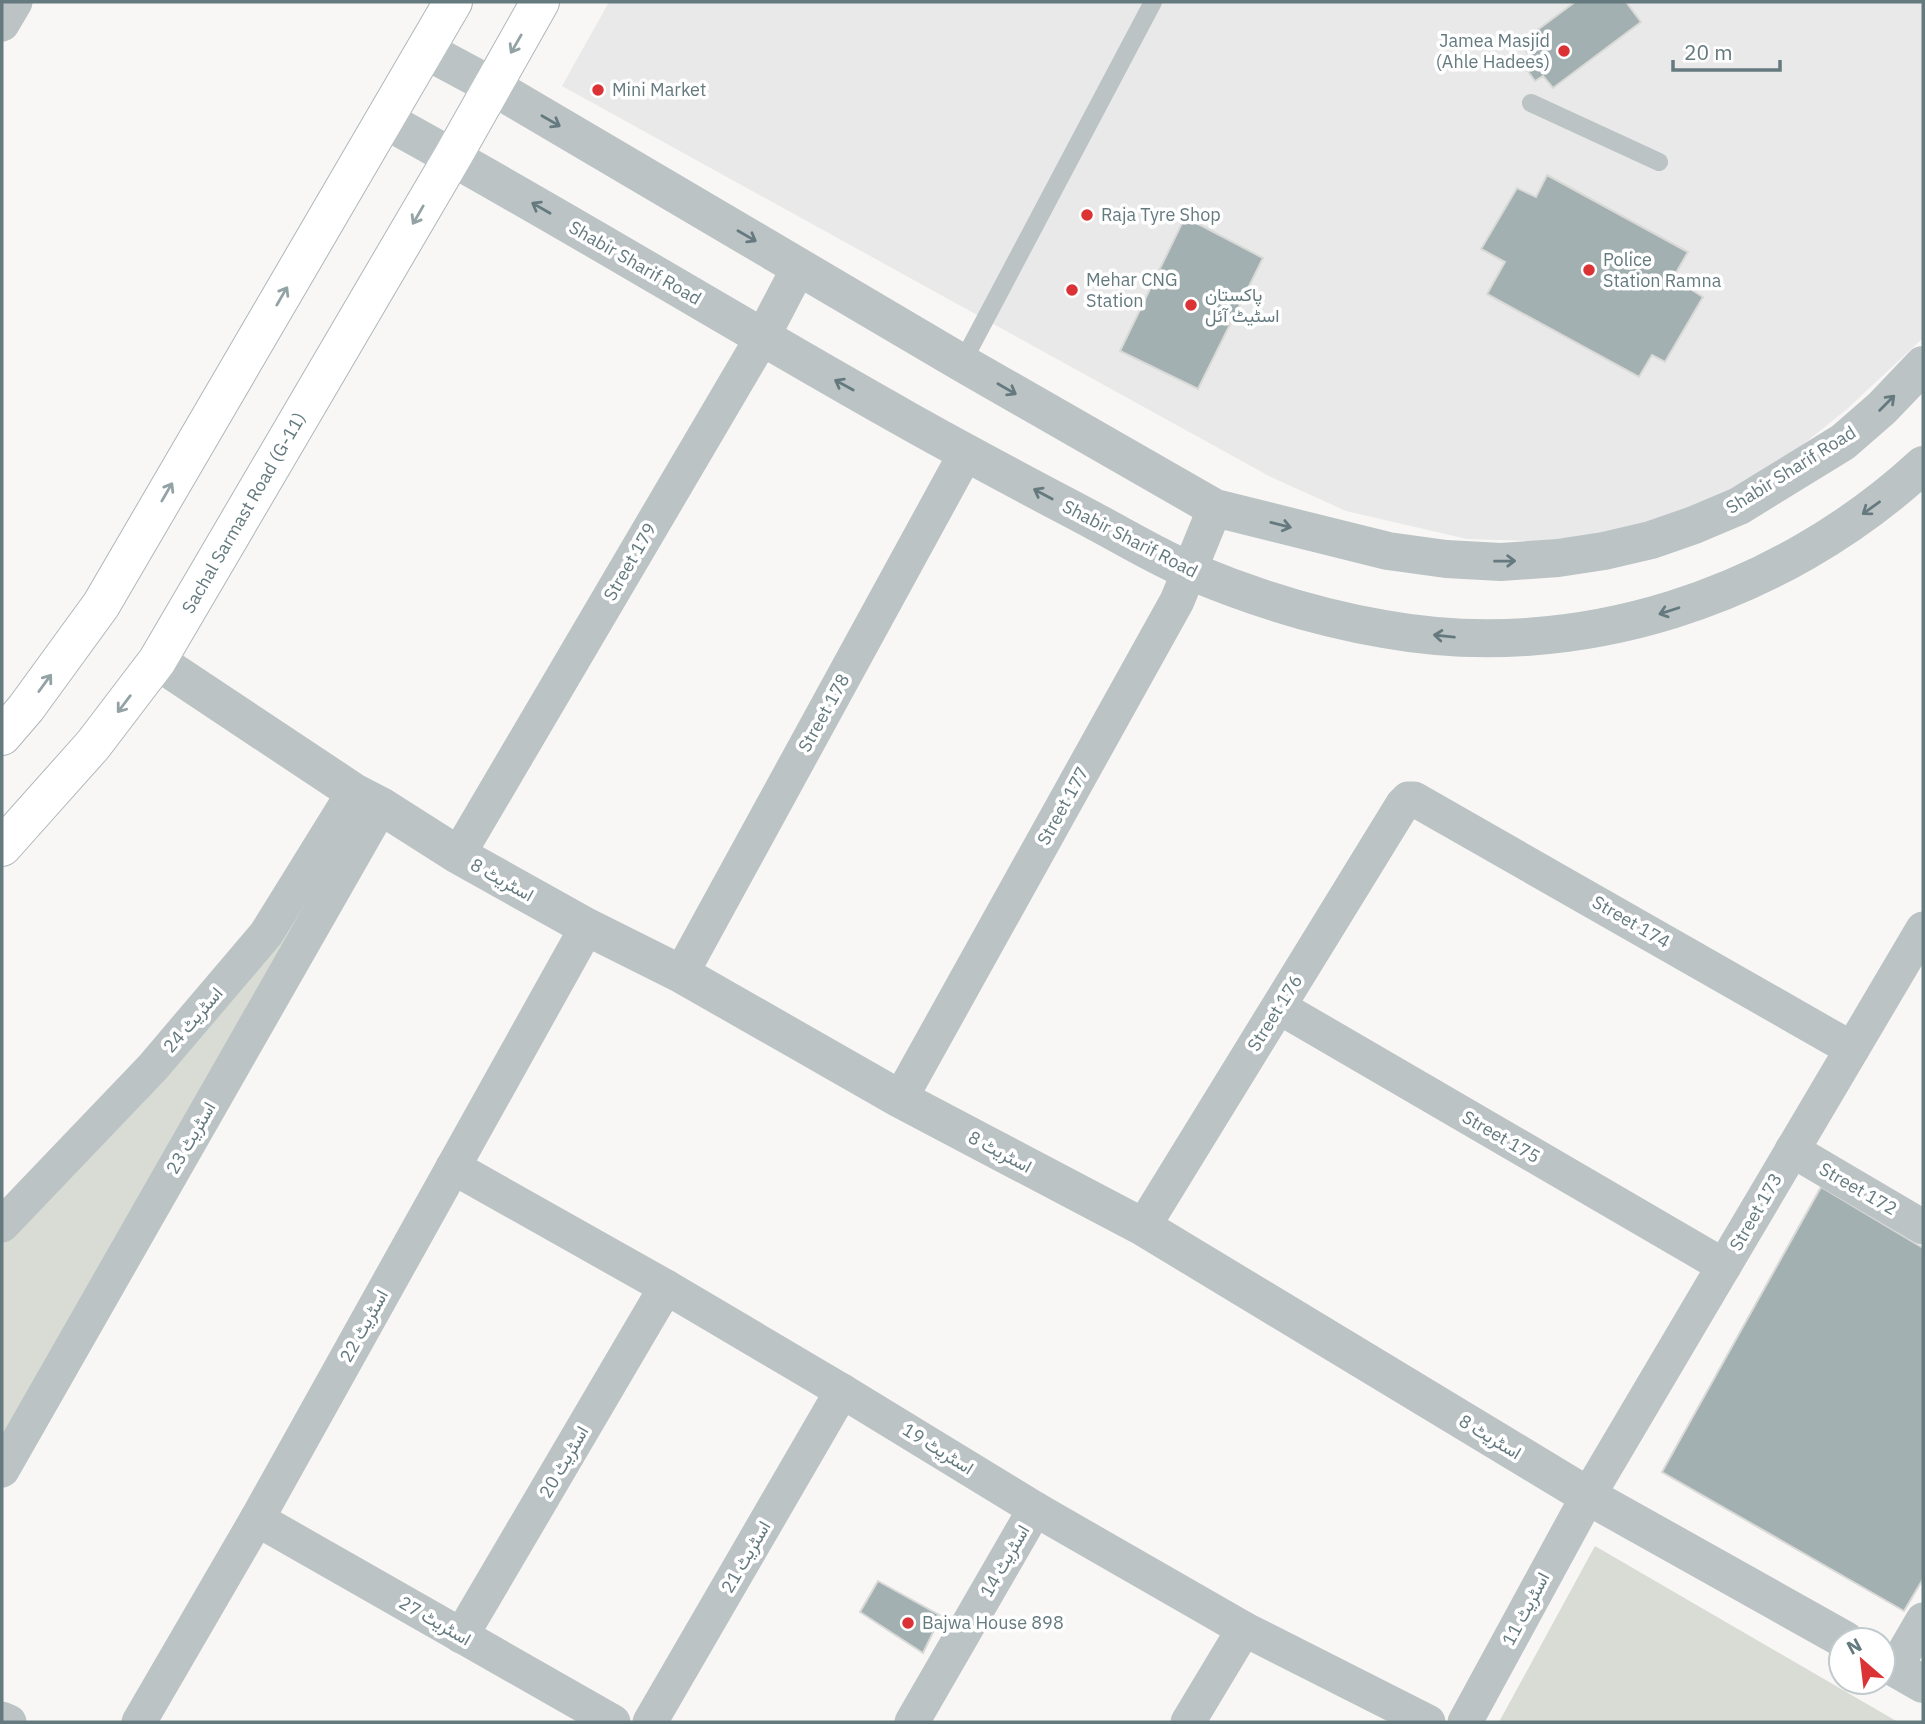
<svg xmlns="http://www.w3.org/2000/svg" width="1925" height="1724" font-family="'IBM Plex Sans',Vazirmatn,sans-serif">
<rect width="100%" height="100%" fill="#f8f7f5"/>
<!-- built -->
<polygon fill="#e8e9e8" points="609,2 1923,2 1923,338 1847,409 1776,466 1706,508 1623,533 1535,541 1467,539 1346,511 1269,476 562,86"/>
<!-- green -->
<g fill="#d9dcd4">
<polygon points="372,810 2,1458 2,1234"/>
<polygon points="1595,1546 1898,1722 1499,1722"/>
</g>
<!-- building -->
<g fill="#a3b0b2" stroke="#d9d9d7" stroke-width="2">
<polygon points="1575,2 1626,2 1641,22 1553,88 1543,76 1535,81 1524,66 1533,60 1520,43"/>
<polygon points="1547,175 1688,252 1673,278 1703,297 1665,362 1652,355 1639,377 1487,294 1505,262 1481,249 1517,188 1536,197"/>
<polygon points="1185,217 1263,258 1198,389 1120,351"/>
<polygon points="1821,1187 1923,1248 1923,1579 1904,1611 1662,1472"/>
<polygon points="878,1581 941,1616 923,1653 860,1612"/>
</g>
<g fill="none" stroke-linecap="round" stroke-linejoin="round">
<!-- secondary casing -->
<g stroke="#afb7ba" stroke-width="40">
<g id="secondary">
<polyline points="2,736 26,708 101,605 453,2"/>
<polyline points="2,847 93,745 157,661 453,156 540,2"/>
</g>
</g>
<!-- service -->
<g stroke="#bcc3c5" stroke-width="18">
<polyline points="1531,103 1659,162"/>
<polyline points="962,363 1153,2"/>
</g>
<!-- minor -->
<g stroke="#bcc3c5" stroke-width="35">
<polyline points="2,24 15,2"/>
<polyline points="458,855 762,338 799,267"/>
<polyline points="681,974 966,453"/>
<polyline points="1279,1007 1724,1266"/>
<polyline points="900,1099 1177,601 1215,508"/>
<polyline points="1792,1150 1923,1227"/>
<polyline points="453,1167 666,1287 842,1391 1035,1509 1244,1629 1428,1722"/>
<polyline points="2,1225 153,1067 266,934 354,792"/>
<polyline points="1143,1227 1403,804 1408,799 1414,799 1852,1049"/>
<polyline points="2,1470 381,806"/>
<polyline points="257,1519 613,1722"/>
<polyline points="461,1636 666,1287"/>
<polyline points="1895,1668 1923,1620"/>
<polyline points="2,1719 9,1722"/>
<polyline points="139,1722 257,1519 587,927"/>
<polyline points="650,1722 842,1391"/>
<polyline points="912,1722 1035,1509"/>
<polyline points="1188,1722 1244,1629"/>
<polyline points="1465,1722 1588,1496 1923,929"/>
</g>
<!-- tertiary -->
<g stroke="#bcc3c5" stroke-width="38">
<polyline points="425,50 492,86 962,363 1215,508 1388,551 1446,559 1501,562 1558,558 1604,551 1651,540 1694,525 1739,506 1843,442 1882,408 1923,365"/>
<path d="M385,120C561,216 732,322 907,420C969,455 1032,488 1096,522C1128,539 1161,559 1195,573C1255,598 1319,618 1384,629C1577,664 1780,597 1923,465"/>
<polyline points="157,661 354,792 381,806 458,855 587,927 681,974 900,1099 1143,1227 1588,1496 1845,1640"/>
<polyline points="1883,1661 1923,1684"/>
</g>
<!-- secondary -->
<use href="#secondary" stroke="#fff" stroke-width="38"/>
</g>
<!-- one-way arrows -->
<defs><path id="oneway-shaft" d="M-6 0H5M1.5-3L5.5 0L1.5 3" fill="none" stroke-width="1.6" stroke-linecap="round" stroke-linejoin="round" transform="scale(1.75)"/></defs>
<g stroke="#92a2a5">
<use href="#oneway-shaft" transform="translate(516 44) rotate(120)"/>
<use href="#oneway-shaft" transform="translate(418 215) rotate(120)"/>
<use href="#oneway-shaft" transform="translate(282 296) rotate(-60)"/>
<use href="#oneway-shaft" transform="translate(167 492) rotate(-60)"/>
<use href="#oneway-shaft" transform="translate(45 683) rotate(-54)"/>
<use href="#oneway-shaft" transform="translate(124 704) rotate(127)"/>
</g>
<g stroke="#647a7f">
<use href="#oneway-shaft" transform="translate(551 121) rotate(30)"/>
<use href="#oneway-shaft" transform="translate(541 208) rotate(-150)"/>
<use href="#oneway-shaft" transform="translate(747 236) rotate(30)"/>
<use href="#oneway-shaft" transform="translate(844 385) rotate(-151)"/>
<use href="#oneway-shaft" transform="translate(1007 389) rotate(30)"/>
<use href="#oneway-shaft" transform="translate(1887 403) rotate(-45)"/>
<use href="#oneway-shaft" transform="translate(1043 494) rotate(-152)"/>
<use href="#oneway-shaft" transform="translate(1871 508) rotate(144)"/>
<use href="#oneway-shaft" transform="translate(1281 525) rotate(14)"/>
<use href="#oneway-shaft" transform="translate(1505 561) rotate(-1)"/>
<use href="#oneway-shaft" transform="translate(1669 611) rotate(162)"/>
<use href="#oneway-shaft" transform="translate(1444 636) rotate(-174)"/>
</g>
<!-- markers -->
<g fill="#db3236" stroke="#fff" stroke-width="2.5">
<circle cx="1564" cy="51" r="7"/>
<circle cx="598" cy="90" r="7"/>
<circle cx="1087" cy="215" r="7"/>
<circle cx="1589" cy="270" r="7"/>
<circle cx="1072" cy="290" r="7"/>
<circle cx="1191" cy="305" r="7"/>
<circle cx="908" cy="1623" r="7"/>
</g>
<g text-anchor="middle" stroke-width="7" stroke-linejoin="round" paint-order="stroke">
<!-- poi labels -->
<g font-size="18" fill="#647a7f" stroke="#fff" text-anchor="start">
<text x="1550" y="47" text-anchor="end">Jamea Masjid<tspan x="1550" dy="21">(Ahle Hadees)</tspan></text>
<text x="612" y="96">Mini Market</text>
<text x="1101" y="221">Raja Tyre Shop</text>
<text x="1603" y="266">Police<tspan x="1603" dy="21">Station Ramna</tspan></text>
<text x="1086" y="286">Mehar CNG<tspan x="1086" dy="21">Station</tspan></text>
<text x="1205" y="301">پاکستان<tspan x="1205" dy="21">اسٹیٹ آئل</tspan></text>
<text x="922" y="1629">Bajwa House 898</text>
</g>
<!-- street labels -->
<g font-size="18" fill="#647a7f" stroke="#fff">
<text transform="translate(635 263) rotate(30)" y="6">Shabir Sharif Road</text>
<text transform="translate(1791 470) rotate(-32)" y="6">Shabir Sharif Road</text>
<text transform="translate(244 513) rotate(-60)" y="6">Sachal Sarmast Road (G-11)</text>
<text transform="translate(1130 539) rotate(27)" y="6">Shabir Sharif Road</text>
<text transform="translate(630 562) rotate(-60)" y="6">Street 179</text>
<text transform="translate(824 713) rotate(-61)" y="6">Street 178</text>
<text transform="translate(1063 806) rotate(-61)" y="6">Street 177</text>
<text transform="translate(502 880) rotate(29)" y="6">اسٹریٹ 8</text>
<text transform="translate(1631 922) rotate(30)" y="6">Street 174</text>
<text transform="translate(1275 1013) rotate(-58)" y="6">Street 176</text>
<text transform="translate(193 1020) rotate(-49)" y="6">اسٹریٹ 24</text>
<text transform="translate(1501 1137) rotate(30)" y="6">Street 175</text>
<text transform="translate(191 1138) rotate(-60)" y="6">اسٹریٹ 23</text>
<text transform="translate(1000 1152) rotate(28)" y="6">اسٹریٹ 8</text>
<text transform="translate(1858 1189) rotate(30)" y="6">Street 172</text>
<text transform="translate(1756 1212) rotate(-60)" y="6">Street 173</text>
<text transform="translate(364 1326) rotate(-61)" y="6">اسٹریٹ 22</text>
<text transform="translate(1490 1437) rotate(31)" y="6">اسٹریٹ 8</text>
<text transform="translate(938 1449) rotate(32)" y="6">اسٹریٹ 19</text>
<text transform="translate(564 1462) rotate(-60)" y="6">اسٹریٹ 20</text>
<text transform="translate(746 1557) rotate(-60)" y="6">اسٹریٹ 21</text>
<text transform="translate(1005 1561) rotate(-60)" y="6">اسٹریٹ 14</text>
<text transform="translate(1526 1609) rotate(-62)" y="6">اسٹریٹ 11</text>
<text transform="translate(435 1621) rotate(30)" y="6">اسٹریٹ 27</text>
</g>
</g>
<!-- border -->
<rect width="1925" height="1724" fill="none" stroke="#647a7f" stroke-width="7"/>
<!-- north arrow -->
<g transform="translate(1862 1661) rotate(332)"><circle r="33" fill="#ffffff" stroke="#c1cacc" stroke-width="2"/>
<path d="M0-5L12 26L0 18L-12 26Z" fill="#db3236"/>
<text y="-10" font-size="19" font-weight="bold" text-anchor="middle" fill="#647a7f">N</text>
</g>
<!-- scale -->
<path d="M1673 60v10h107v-10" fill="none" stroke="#647a7f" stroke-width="3.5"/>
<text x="1684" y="60" font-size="21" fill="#647a7f" stroke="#ffffff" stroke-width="5" paint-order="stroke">20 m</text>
</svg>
